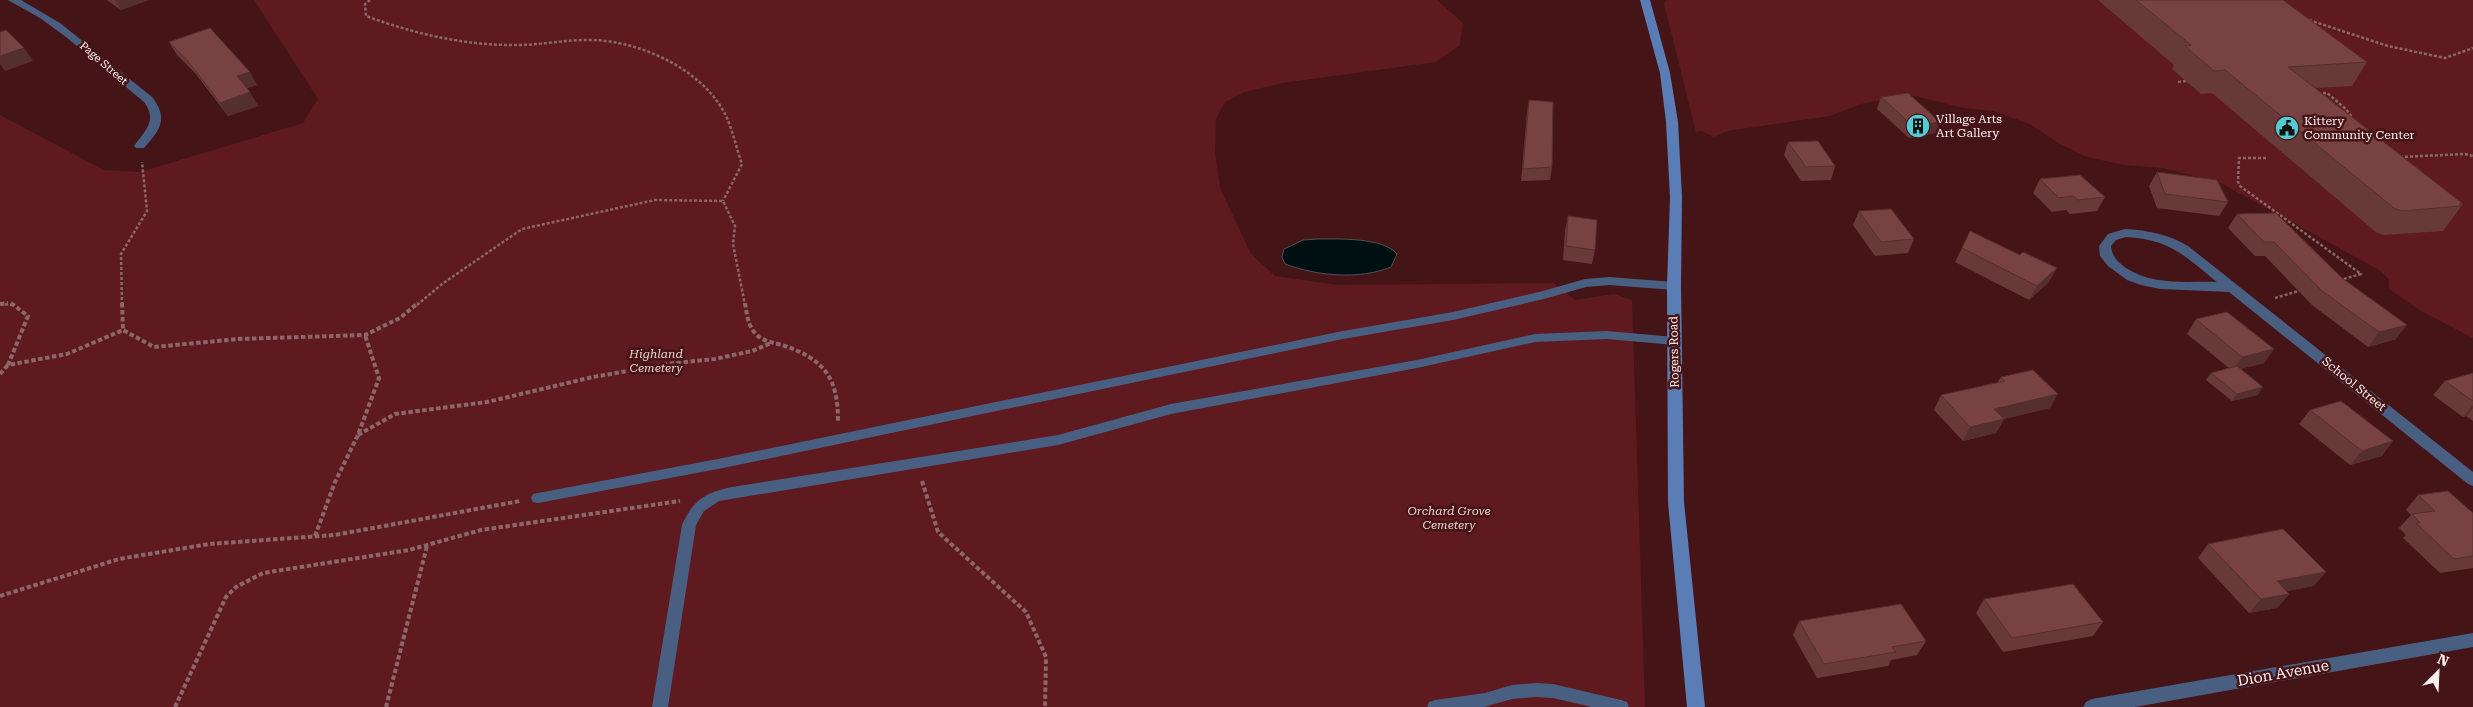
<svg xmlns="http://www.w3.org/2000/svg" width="2473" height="707" font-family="'Roboto Serif',serif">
<rect width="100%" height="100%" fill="#451417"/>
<!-- green -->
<g fill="#5f1a1f">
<polygon points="254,0 1437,0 1463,23 1460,45 1436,62 1282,83 1245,92 1225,102 1216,119 1215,152 1220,188 1251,254 1275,276 1338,285 1554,283 1575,300 1614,294 1632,300 1645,707 0,707 0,115 104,170 140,172 303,123 318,99"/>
<polygon points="1667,0 2473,0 2473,338 2421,311 2389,289 2389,279 2379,270 2221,183 2163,168 2124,165 2087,157 2058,143 2030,124 1993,111 1964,108 1910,95 1861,104 1830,116 1727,131 1714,137 1702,131 1696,132 1664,3"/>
</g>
<!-- water -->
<path fill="#001012" stroke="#4c5355" d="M1317,239C1337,239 1383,237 1397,254L1391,267C1359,280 1317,276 1285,264L1282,257L1284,249L1303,240Z"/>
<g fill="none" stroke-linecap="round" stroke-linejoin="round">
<!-- path-far1 -->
<g stroke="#8b6769" stroke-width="2.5" stroke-dasharray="3 2" stroke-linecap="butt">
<path d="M370,0L365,4L366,16C412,33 462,45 511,45C538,46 566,39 594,40C640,42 696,67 721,107C732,124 735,145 742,164L723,201"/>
<polyline points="2309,20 2388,46 2445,58 2473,48"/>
<polyline points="2178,82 2186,81"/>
<polyline points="2318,94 2327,93 2346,109 2353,119"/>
<polyline points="2400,157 2465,154 2473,156"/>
<polyline points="2266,158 2239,158 2238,182 2240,186 2361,274 2340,280"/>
<polyline points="2275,298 2302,290"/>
<polyline points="0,304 13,305"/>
<polyline points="122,305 121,254 147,211 142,162"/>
<polyline points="417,305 442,284 522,229 655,200 723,201 735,226 733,244 745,305"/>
</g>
<!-- path -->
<g stroke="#8b6769" stroke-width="4" stroke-dasharray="4.5 2.5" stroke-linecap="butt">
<polyline points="11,303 28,316 8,365 67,354 123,330 154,347 238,339 365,335 400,318 418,303"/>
<polyline points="122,303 123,330"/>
<path d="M745,303C747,315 748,327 757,335C762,341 775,343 782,345C824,359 838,377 838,421"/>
<polyline points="0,304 8,303"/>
<polyline points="0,374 8,365"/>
<polyline points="358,435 395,414 487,402 593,377 667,364 715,359 752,351 771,343"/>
<polyline points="922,481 938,532 1026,612 1046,657 1045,707"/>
<polyline points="315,536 335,482 358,435 379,378 365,335"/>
<polyline points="0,596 119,559 209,544 335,535 520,501"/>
<polyline points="175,707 226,597 236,587 263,573 409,550 481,530 680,501"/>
<polyline points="386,707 427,546"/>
</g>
<!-- service -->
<g fill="#495f82" fill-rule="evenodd">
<polygon points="1609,277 1674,282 1680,286 1674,290 1609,285 1586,287 1544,299 1453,320 1343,339 723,468 538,503 533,502 531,498 533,494 538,493 723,458 1343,331 1453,312 1543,291 1585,279"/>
<path d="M1607,331L1674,337L1680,341L1674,345L1607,339L1535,342L1417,368L1171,414L1058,445L719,501L704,511L696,525L668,707H652L682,525C694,499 705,493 732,487L1058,435L1171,404L1417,360L1535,334Z"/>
<polygon points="1536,683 1553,684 1621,700 1627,702 1629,707 1592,707 1553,698 1536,697 1512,699 1484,707 1427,707 1429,702 1435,700 1485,693 1512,685"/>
</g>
<!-- minor -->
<g fill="#495f82" fill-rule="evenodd">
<path d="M8,0H21L60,23L152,97C169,119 160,130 144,148H136L134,146C145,131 158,120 144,102L66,37L40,18Z"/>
<path d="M2125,229C2147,230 2170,235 2188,246L2473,472V486L2468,484L2229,292L2160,289L2141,285L2127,280L2108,266L2100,256L2099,246L2108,234ZM2126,237C2169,239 2185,256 2217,282C2185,281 2154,286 2126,268C2118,262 2112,257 2111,246L2116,240Z"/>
<polygon points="2473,633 2473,647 2135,707 2083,707 2086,702 2092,699"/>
</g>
<!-- secondary -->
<polygon fill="#5b7db5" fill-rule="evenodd" points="1640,0 1650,0 1670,73 1678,122 1682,197 1681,286 1684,502 1705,707 1687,707 1668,502 1667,286 1670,197 1666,122 1660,73"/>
</g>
<!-- wall -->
<g fill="#683939">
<polygon points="107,0 149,0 121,10"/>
<polygon points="2098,0 2283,0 2367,62 2352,86 2315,88 2463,204 2443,231 2384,235 2377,233 2212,93 2201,94 2172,69 2174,65"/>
<polygon points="169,42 257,85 247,88 258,106 228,116 195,73 177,55"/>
<polygon points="1881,97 1940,122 1935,133 1909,138 1877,109"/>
<polygon points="1529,100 1552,167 1550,180 1521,181 1527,112"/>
<polygon points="1788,142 1835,166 1831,180 1801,181 1784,155"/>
<polygon points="2157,172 2228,202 2219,216 2157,208 2149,186"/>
<polygon points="2040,179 2105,197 2097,211 2070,214 2066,210 2052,212 2033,193"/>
<polygon points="1859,211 1914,239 1908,253 1875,256 1853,225"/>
<polygon points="2276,213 2396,339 2368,347 2312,305 2265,256 2255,256 2228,228 2237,214"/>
<polygon points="1568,216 1595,250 1592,264 1563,260 1565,230"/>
<polygon points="1962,248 2049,282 2029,300 1955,262"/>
<polygon points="2196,319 2274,349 2264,363 2240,369 2258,395 2232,401 2206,380 2211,373 2229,368 2187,334"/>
<polygon points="2473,373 2473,421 2466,416 2463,417 2433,395 2445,381"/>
<polygon points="2001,377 2050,408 2004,419 1996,433 1963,441 1934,410 1941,395 1997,383"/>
<polygon points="2310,410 2382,456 2350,465 2299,424"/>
<polygon points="2418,495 2473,513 2473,568 2440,573 2403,538 2406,535 2399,528 2411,515 2406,510"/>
<polygon points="2208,544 2314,586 2286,591 2289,594 2277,608 2249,613 2198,558"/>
<polygon points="1984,599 2103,622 2093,636 2003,652 1976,613"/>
<polygon points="1799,621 1926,641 1917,655 1891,660 1888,666 1817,678 1793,635"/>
</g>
<!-- shaded-wall -->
<g fill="#552e2e">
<polygon points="115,0 149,0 121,10"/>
<polygon points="24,48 33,61 5,71 0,64 0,56"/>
<polygon points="250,72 257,85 245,89 237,76"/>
<polygon points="250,92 258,106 228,116 220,103"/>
<polygon points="1940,122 1935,133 1909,138 1913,126"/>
<polygon points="2057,268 2049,282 2029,300 2037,286"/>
<polygon points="2407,325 2396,339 2368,347 2379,332"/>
<polygon points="2274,349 2264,363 2232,371 2242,357"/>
<polygon points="2263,387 2258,395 2232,401 2237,394"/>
<polygon points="2058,394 2050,408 2004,419 1996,433 1963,441 1970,427 1994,409"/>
<polygon points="2473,405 2473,408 2466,416 2463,417"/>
<polygon points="2393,441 2382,456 2350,465 2362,451"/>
<polygon points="2326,572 2314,586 2265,595 2277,581"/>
<polygon points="2289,594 2277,608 2249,613 2261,599"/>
</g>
<!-- building -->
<g fill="#794242" stroke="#552e2e">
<polygon points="2136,0 2283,0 2367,62 2288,67 2463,204 2459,204 2461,206 2402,211 2394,208 2225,70 2214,71 2185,46 2191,45"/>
<polygon points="210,28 250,72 237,76 250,92 220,103 187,60 169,42"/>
<polygon points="6,30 24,48 0,56 0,32"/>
<polygon points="1908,93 1940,122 1913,126 1881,97"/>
<polygon points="1529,100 1553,102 1552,167 1523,169"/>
<polygon points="1818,141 1835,166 1806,167 1788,142"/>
<polygon points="2157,172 2217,180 2228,202 2165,194"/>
<polygon points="2080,175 2105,197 2078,200 2073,196 2059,198 2040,179"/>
<polygon points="1891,209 1914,239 1881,242 1859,211"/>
<polygon points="2276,213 2342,278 2407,325 2379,332 2322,291 2274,242 2264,242 2237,214"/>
<polygon points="1568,216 1597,220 1595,250 1566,246"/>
<polygon points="1970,231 2020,255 2023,252 2057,268 2037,286 1962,248"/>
<polygon points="2227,312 2274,349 2242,357 2196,319"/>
<polygon points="2237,366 2263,387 2237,394 2211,373"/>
<polygon points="2033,370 2058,394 1994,409 2004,419 1970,427 1941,395 2005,381 2001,377"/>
<polygon points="2473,373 2473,401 2445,381"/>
<polygon points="2341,401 2393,441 2362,451 2310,410"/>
<polygon points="2448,491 2473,513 2473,556 2454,559 2416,523 2420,523 2412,514 2435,511 2418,495"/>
<polygon points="2283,529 2326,572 2277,581 2289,594 2261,599 2208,544"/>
<polygon points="2073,584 2103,622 2012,638 1984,599"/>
<polygon points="1901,604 1926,641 1892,647 1896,652 1824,664 1799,621"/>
</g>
<!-- icons -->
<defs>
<g id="building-disc" transform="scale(1.25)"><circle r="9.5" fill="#51ccd3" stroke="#451417"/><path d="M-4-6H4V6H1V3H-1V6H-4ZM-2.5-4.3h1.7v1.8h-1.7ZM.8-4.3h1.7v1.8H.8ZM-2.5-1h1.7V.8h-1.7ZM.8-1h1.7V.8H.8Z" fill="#111"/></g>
<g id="civic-disc" transform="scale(1.25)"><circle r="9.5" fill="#51ccd3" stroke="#451417"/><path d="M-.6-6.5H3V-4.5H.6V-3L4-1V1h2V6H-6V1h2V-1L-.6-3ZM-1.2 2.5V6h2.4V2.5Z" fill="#111"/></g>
</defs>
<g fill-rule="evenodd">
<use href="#building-disc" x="1918" y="126"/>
<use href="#civic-disc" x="2287" y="128"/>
</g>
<g text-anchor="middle" stroke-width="5" stroke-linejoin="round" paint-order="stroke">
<!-- far-street labels -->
<g font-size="11" fill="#fef0f0" stroke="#451417">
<text transform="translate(104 63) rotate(41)" y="4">Page Street</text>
</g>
<!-- poi labels -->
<g font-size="12" fill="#fef0f0" stroke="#451417" text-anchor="start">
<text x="1936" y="123">Village Arts<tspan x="1936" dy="14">Art Gallery</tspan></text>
<text x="2304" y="125">Kittery<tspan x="2304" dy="14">Community Center</tspan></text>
</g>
<!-- street labels -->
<g font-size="12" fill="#fef0f0" stroke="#451417">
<text transform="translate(1674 352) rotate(-91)" y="4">Rogers Road</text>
<text transform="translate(2354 384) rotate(39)" y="4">School Street</text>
</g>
<!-- park labels -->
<g font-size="12" font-style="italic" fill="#eecfce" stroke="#451417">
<text x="656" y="358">Highland<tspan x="656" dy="14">Cemetery</tspan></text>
<text x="1449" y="515">Orchard Grove<tspan x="1449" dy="14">Cemetery</tspan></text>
</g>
<!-- near-street labels -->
<g font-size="15" fill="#fef0f0" stroke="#451417">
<text transform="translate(2283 673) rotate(-10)" y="5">Dion Avenue</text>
</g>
</g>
<!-- north arrow -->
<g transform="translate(2438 672) rotate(24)" stroke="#451417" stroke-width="4" paint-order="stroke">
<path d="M0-4L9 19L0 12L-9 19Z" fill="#fef0f0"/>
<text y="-8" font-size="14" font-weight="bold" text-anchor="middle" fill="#fef0f0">N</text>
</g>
</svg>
